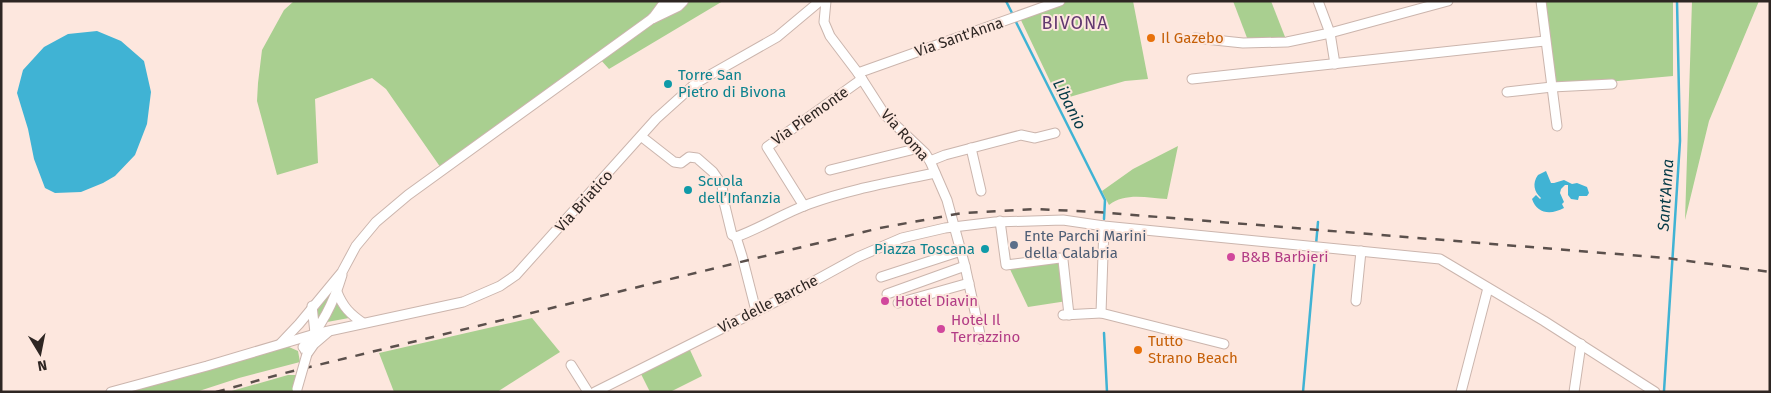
<svg xmlns="http://www.w3.org/2000/svg" width="1771" height="393" font-family="'Fira Sans',sans-serif">
<rect width="100%" height="100%" fill="#fde7de"/>
<!-- green -->
<g fill="#a9cf90">
<polygon points="294,1 723,1 609,69 599,58 443,171 386,89 372,78 315,99 318,163 277,175 257,101 258,83 262,50 284,10"/>
<polygon points="1060,1 1133,1 1148,79 1125,81 1059,100 1019,16"/>
<polygon points="1233,1 1271,1 1287,42 1249,43"/>
<polygon points="1541,1 1673,1 1673,76 1552,87"/>
<polygon points="1692,1 1759,1 1709,121 1685,220"/>
<path d="M1178,146L1167,199C1148,198 1125,192 1109,205L1102,191L1133,169Z"/>
<polygon points="1060,258 1067,301 1028,307 1008,265"/>
<polygon points="333,288 331,296 317,322 315,312"/>
<polygon points="336,299 339,307 349,318 327,322"/>
<polygon points="532,318 560,352 497,392 394,392 379,353"/>
<polygon points="280,343 298,351 300,362 239,378 196,392 111,392"/>
<polygon points="690,350 702,376 670,392 650,392 641,374"/>
<polygon points="288,375 296,375 295,392 228,392"/>
</g>
<!-- water -->
<g fill="#40b3d4">
<polygon points="97,31 121,41 144,61 151,92 147,124 135,155 115,176 103,183 81,192 55,193 45,188 34,159 28,129 17,93 23,70 44,47 68,34"/>
<path d="M1546,171L1551,183H1554L1564,180L1572,184L1577,183L1587,187L1589,193L1587,196H1579L1578,200L1571,199L1568,195V185H1565L1561,189L1560,193L1564,202L1562,204L1564,208C1551,215 1537,214 1532,199L1536,195L1540,199L1541,198C1534,192 1532,183 1538,175Z"/>
</g>
<g fill="none" stroke-linecap="round" stroke-linejoin="round">
<!-- stream -->
<g stroke="#40b3d4" stroke-width="2.5">
<polyline points="1006,1 1013,15"/>
<polyline points="1015,20 1105,200 1104,219"/>
<polyline points="1104,333 1107,392"/>
<polyline points="1664,391 1680,141 1677,1"/>
<polyline points="1303,392 1318,222"/>
</g>
<!-- minor casing -->
<g stroke="#cbb5ad" stroke-width="11">
<g id="minor">
<polyline points="826,1 824,22 830,36 858,73 885,115 925,153 930,161 947,200 965,266 981,339"/>
<polyline points="1318,1 1330,33 1335,64"/>
<polyline points="1541,1 1557,126"/>
<polyline points="1195,38 1243,43 1287,42 1330,33 1448,1"/>
<polyline points="858,73 1060,1"/>
<polyline points="1192,79 1545,41"/>
<polyline points="1507,92 1552,87 1612,84"/>
<path d="M642,137L674,162L681,163L689,157L697,158L713,172L722,185L724,202L732,235L736,237C761,228 784,213 809,204C850,189 893,182 935,173"/>
<polyline points="971,148 981,191"/>
<polyline points="930,161 945,155 1021,135 1035,138 1055,133"/>
<polyline points="830,170 919,148"/>
<polyline points="804,206 767,147 862,79"/>
<polyline points="1000,221 1006,265 1060,258 1063,260 1069,315"/>
<polyline points="736,237 742,256 756,311"/>
<polyline points="881,277 961,251"/>
<path d="M337,292C343,307 350,314 363,323"/>
<polyline points="887,294 965,266"/>
<polyline points="1356,301 1361,251"/>
<polyline points="898,303 969,283"/>
<polyline points="312,306 315,333"/>
<polyline points="1101,313 1224,344"/>
<polyline points="1063,315 1101,313 1104,226"/>
<polyline points="281,343 299,324 342,272 356,246 376,222 408,195 653,18 673,1"/>
<path d="M303,347C322,326 334,302 342,275"/>
<polyline points="304,348 307,354 314,344 328,332"/>
<polyline points="571,365 588,392"/>
<polyline points="111,392 207,366 315,334 463,302 500,286 516,275 656,119 696,83 777,37 820,1"/>
<polyline points="595,392 787,296 858,257 902,238 945,228 995,222 1063,220 1104,226 1440,259 1544,321 1655,392"/>
<polyline points="1461,392 1488,288"/>
<polyline points="1574,392 1581,344"/>
</g>
</g>
<!-- major casing -->
<g stroke="#cbb5ad" stroke-width="12">
<g id="major">
<polyline points="655,16 666,1"/>
<polyline points="653,18 678,6 683,1"/>
</g>
</g>
<!-- minor -->
<use href="#minor" stroke="#fff" stroke-width="9"/>
<!-- major -->
<use href="#major" stroke="#fff" stroke-width="10"/>
<!-- rail -->
<polyline stroke="#5b504c" stroke-width="2.5" stroke-dasharray="9 9" stroke-linecap="butt" points="216,392 285,373 880,228 962,213 1035,209 1097,212 1666,258 1770,272"/>
<!-- minor-bridge casing -->
<g stroke="#cbb5ad" stroke-width="11" stroke-linecap="butt">
<polyline id="minor-bridge" points="297,389 307,354"/>
</g>
<!-- minor-bridge -->
<use href="#minor-bridge" stroke="#fff" stroke-width="9"/>
</g>
<!-- markers -->
<g fill="#e8710a" stroke="#fde7de" stroke-width="2">
<circle cx="1151" cy="38" r="5"/>
<circle cx="1138" cy="350" r="5"/>
</g>
<g fill="#0f9aa8" stroke="#fde7de" stroke-width="2">
<circle cx="668" cy="84" r="5"/>
<circle cx="688" cy="190" r="5"/>
<circle cx="985" cy="249" r="5"/>
</g>
<circle fill="#5c6f8a" stroke="#fde7de" stroke-width="2" cx="1014" cy="245" r="5"/>
<g fill="#d1479c" stroke="#fde7de" stroke-width="2">
<circle cx="1231" cy="257" r="5"/>
<circle cx="885" cy="301" r="5"/>
<circle cx="941" cy="329" r="5"/>
</g>
<g text-anchor="middle" stroke-width="4" stroke-linejoin="round" paint-order="stroke">
<!-- street labels -->
<g font-size="15" fill="#2e2623" stroke="#fde7de">
<text transform="translate(959 37) rotate(-19)" y="5">Via Sant'Anna</text>
<text transform="translate(810 116) rotate(-35)" y="5">Via Piemonte</text>
<text transform="translate(905 135) rotate(48)" y="5">Via Roma</text>
<text transform="translate(584 201) rotate(-48)" y="5">Via Briatico</text>
<text transform="translate(768 304) rotate(-27)" y="5">Via delle Barche</text>
</g>
<!-- food labels -->
<g font-size="15" fill="#c56008" stroke="#fde7de" text-anchor="start">
<text x="1161" y="43">Il Gazebo</text>
<text x="1148" y="346">Tutto<tspan x="1148" dy="17">Strano Beach</tspan></text>
</g>
<!-- culture labels -->
<g font-size="15" fill="#0d838f" stroke="#fde7de" text-anchor="start">
<text x="678" y="80">Torre San<tspan x="678" dy="17">Pietro di Bivona</tspan></text>
<text x="698" y="186">Scuola<tspan x="698" dy="17">dell’Infanzia</tspan></text>
<text x="975" y="254" text-anchor="end">Piazza Toscana</text>
</g>
<!-- service labels -->
<g font-size="15" fill="#4e5e75" stroke="#fde7de" text-anchor="start">
<text x="1024" y="241">Ente Parchi Marini<tspan x="1024" dy="17">della Calabria</tspan></text>
</g>
<!-- hotel labels -->
<g font-size="15" fill="#b23c85" stroke="#fde7de" text-anchor="start">
<text x="1241" y="262">B&amp;B Barbieri</text>
<text x="895" y="306">Hotel Diavin</text>
<text x="951" y="325">Hotel Il<tspan x="951" dy="17">Terrazzino</tspan></text>
</g>
<!-- water labels -->
<g font-size="16" font-style="italic" fill="#033946" stroke="#fde7de">
<text transform="translate(1070 104) rotate(63)" y="6">Libanio</text>
<text transform="translate(1665 195) rotate(-86)" y="6">Sant'Anna</text>
</g>
<!-- quarter labels -->
<g font-size="18" letter-spacing="1" fill="#623970" stroke="#fde7de">
<text x="1075" y="29">BIVONA</text>
</g>
</g>
<!-- border -->
<rect width="1771" height="393" fill="none" stroke="#2e2623" stroke-width="5"/>
<!-- north arrow -->
<g transform="translate(40 353) rotate(170)" stroke="#fde7de" stroke-width="4" paint-order="stroke">
<path d="M0-4L9 19L0 12L-9 19Z" fill="#2e2623"/>
<text y="-8" font-size="14" font-weight="bold" text-anchor="middle" fill="#2e2623">N</text>
</g>
</svg>
